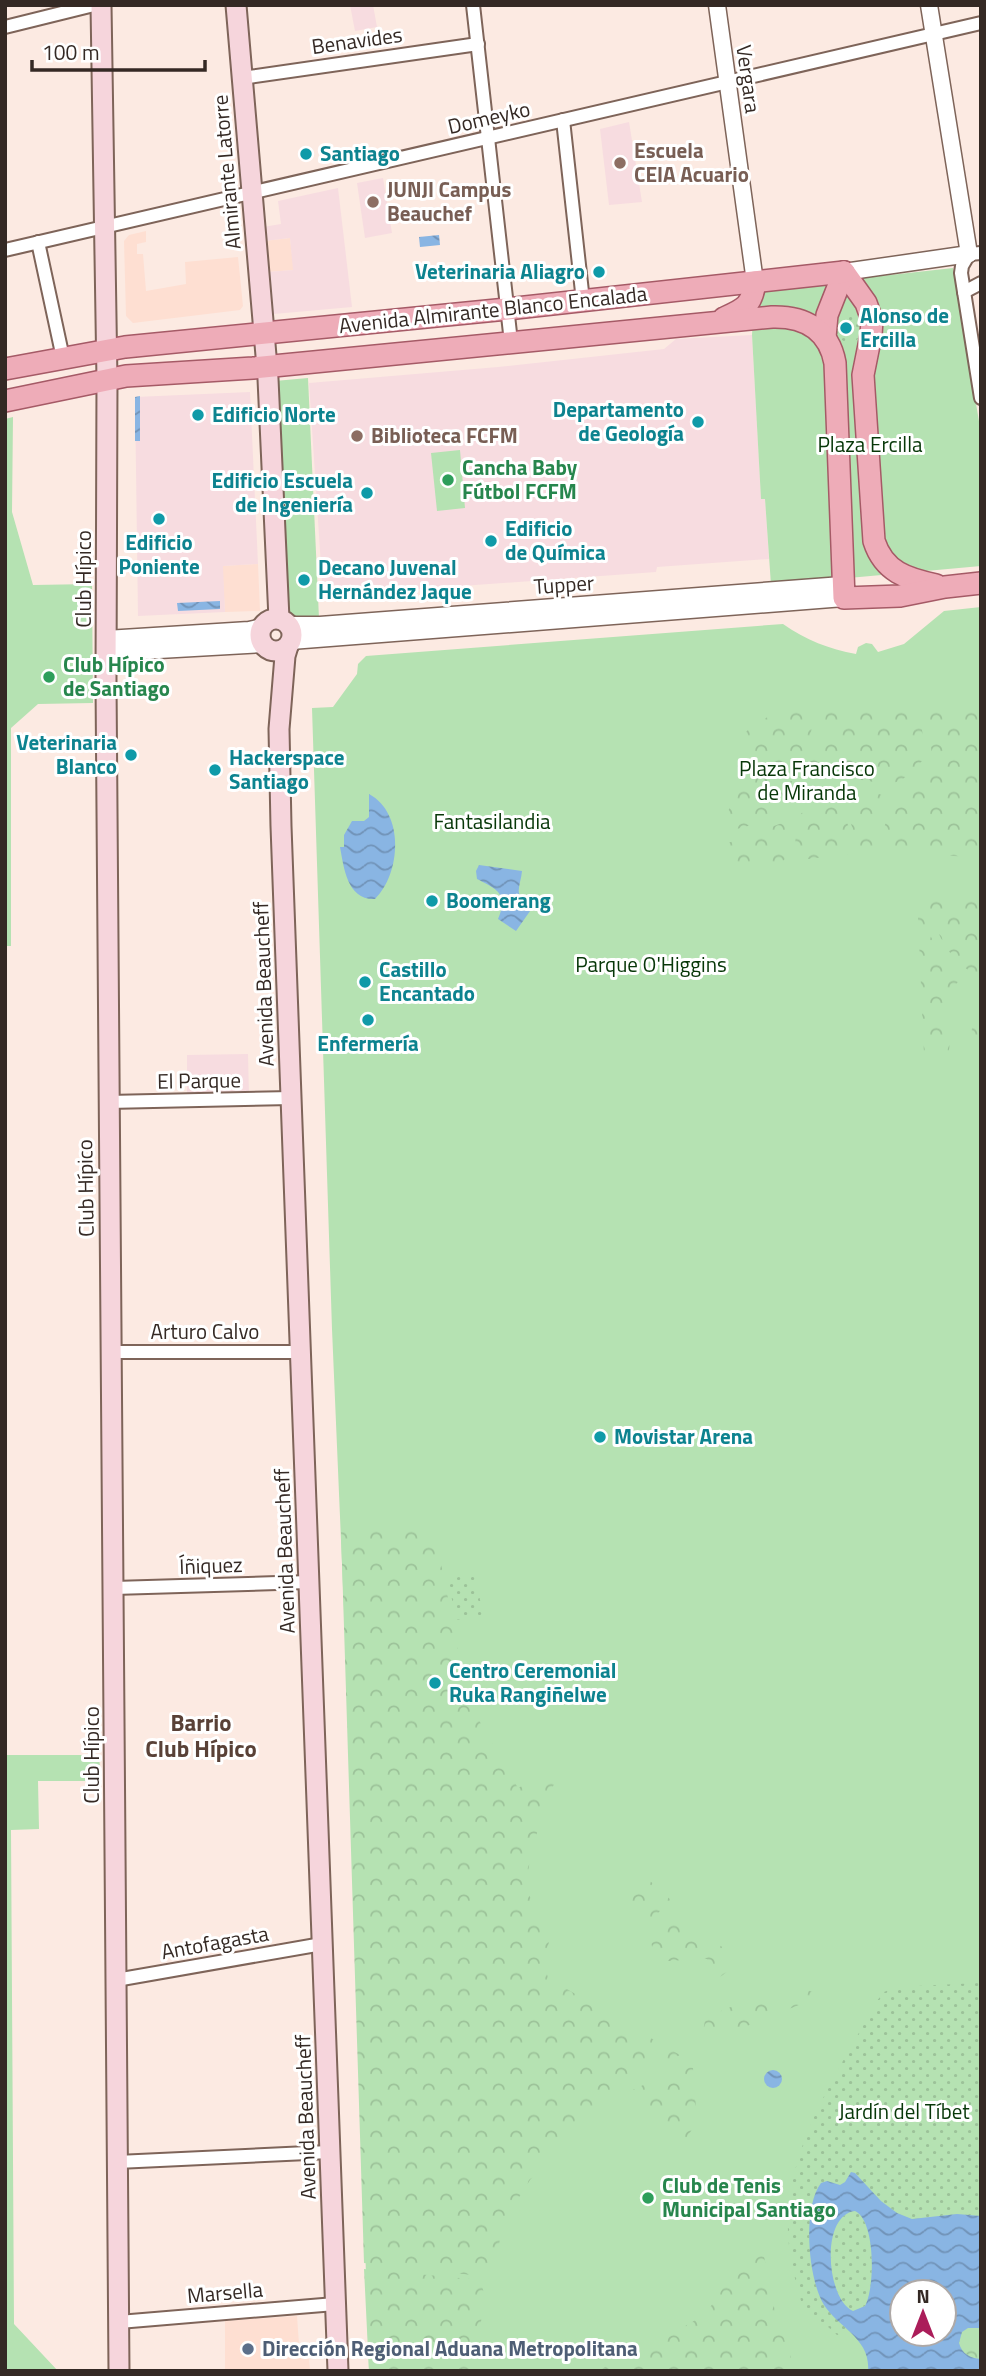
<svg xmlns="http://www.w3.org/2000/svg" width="986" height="2376" font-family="'Titillium Web',sans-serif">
<defs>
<pattern id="forest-crowns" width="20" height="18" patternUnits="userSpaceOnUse" patternTransform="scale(1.75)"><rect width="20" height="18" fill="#b5e2b2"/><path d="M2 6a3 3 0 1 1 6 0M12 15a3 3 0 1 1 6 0" fill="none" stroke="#9cc299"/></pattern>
<pattern id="garden-dots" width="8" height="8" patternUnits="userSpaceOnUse" patternTransform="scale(1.75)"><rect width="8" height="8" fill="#b5e2b2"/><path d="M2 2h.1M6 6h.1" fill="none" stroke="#9cc299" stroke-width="1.8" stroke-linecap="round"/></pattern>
<pattern id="water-waves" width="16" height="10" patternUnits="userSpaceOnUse" patternTransform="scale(1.75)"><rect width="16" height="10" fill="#89b5e3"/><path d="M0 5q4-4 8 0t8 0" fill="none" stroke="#7193b8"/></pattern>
</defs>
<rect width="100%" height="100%" fill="#fceae2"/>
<!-- built -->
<g fill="#fedfd2">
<polygon points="146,231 146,242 137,244 137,254 143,254 146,291 186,284 185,262 238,257 243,306 240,310 133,323 126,316 124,241 129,235"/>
<polygon points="290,238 294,270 267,272 264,241"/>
<polygon points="258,564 260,611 225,612 222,566"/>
<polygon points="297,2316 299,2344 308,2344 310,2371 225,2371 225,2321"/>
</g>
<!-- education -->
<g fill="#f7dce0">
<polygon points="350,5 373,5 377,27 355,31"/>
<polygon points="629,122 642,202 609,205 600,129"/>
<polygon points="383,178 392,233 365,238 357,183"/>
<polygon points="338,188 352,307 274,314 270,308 267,272 293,270 290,238 264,241 263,227 281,224 278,201"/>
<polygon points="752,335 761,498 765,498 769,559 657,567 656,572 323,596 309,383 498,367 664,349 676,339"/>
<polygon points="250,392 258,564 223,566 225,612 138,616 135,397"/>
<polygon points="248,1054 249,1096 187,1097 187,1055"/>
</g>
<!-- green -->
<g fill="#b5e2b2" fill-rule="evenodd">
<polygon points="953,268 981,433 981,566 771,585 765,499 761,499 752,335 755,290"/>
<polygon points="308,378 319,618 292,618 287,614 275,381"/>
<polygon points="13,417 12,512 33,585 92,584 93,703 38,704 11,728 11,946 5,946 5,419"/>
<polygon points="460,450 465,508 437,511 431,453"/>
<path d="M981,607V2371H369L349,1728L332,1329L312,708L333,707L357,674L358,664L366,656L783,624C806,640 829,649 856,654L858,647L866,643L872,644L878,652L904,644L944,611ZM902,2292H944V2334H902Z"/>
<polygon points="5,1755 99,1755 101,1781 38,1781 39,1829 11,1830 14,2324 58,2371 5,2371"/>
</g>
<!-- forest -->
<g fill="url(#forest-crowns)">
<polygon points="909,704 914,705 919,710 925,750 882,712 882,706"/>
<polygon points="944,704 972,709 981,715 981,791 971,790 932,754 925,707"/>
<path d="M835,708L866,709L922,754V761C910,774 903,783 885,784L839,776C836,773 821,751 821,748L826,713Z"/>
<path d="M812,710L814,714L810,738L812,753L828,771L825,779C799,785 758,761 739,745V740C758,715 782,710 812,710Z"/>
<path d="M737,755L755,769L774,777L812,786V790C798,804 746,833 726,829Z"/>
<path d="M924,771L937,773L978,808L981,834L980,856C964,858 895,853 884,845C880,812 903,793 924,771Z"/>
<polygon points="842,785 866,788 886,797 886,802 874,828 873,847 869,852 860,850 839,789"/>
<polygon points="830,789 834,788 837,791 857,853 800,860 795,854 796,819 815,799"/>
<path d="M782,823L785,825L787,857C777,869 744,873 732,863L726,849L728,843Z"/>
<path d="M917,895C924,925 936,957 962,977C958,983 951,988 948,995C941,1014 955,1038 947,1057L934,1059L924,1054Z"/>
<path d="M923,895L981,902V976C947,965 935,926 923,895Z"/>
<path d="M981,1022V1053L977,1054C969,1048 971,1036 972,1028Z"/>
<path d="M433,1525L457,1642L465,1696L518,1788L560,1767C550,1797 519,1868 530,1897C534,1909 546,1918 548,1930C552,1946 542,1958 548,1978L680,2055L621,2083L566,2139L530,2180L507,2216L501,2234L496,2260L472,2275L364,2263L341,1532Z"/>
<polygon points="642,1879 649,1880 673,1902 673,1909 667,1912 661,1910 651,1920 637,1918 624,1902 637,1882"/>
<path d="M665,1917L674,1918L705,1943L721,1946L727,1953L731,1969L720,1977L707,1959C680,1954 646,1980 652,1927Z"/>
<polygon points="807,1990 816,1993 816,1998 700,2045 705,2021 709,2016 755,1997 774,2000"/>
<polygon points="684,2066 693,2068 697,2122 685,2140 624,2094"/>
<path d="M759,2243L762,2246L776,2317L796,2371H599C608,2366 615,2357 625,2352C654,2337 693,2331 714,2302C728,2284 736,2252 759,2243Z"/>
<path d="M364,2269L470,2279L480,2283C488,2295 482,2309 481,2322C481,2340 485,2356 495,2371H369Z"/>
<path d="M968,2328H981V2359L970,2357L960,2348C958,2338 960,2333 968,2328Z"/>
</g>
<!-- garden -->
<g fill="url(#garden-dots)">
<circle cx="849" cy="328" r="14"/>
<polygon points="475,1574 483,1615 456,1620 448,1579"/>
<path d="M978,1983L981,1985V2216L957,2214L912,2219L897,2213L881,2201L855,2173L840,2185L827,2181L816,2190L810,2235L831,2314L852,2332L837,2335L827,2326L805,2316C798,2289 789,2261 788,2233C785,2146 837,2075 876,2002L884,1992L896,1987Z"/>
<path d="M855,2211C876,2221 875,2288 865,2306L853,2311C826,2298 820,2215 855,2211Z"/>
</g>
<!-- water -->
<g fill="url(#water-waves)" fill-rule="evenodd">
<polygon points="439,235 440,245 420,247 419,237"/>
<polygon points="140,396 140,441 135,441 135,397"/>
<polygon points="220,601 220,609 178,611 177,603"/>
<path d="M369,794C405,813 401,874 375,899C347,900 344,868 340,847H344V835L352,821H364L369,817Z"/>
<path d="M479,865L522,871C521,886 510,899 535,904L516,931L498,919C509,894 497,889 477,879L476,871Z"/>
<circle cx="773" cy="2079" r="9"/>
<path d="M851,2172L855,2173L881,2201L897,2213L912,2219L957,2214L981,2216V2328H968L962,2332L959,2343C962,2354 970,2358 981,2359V2371H868C871,2339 839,2328 824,2305C808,2279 802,2208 821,2183L827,2181L840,2185L845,2182ZM855,2211C876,2221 875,2288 865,2306L853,2311C826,2299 820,2215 855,2211ZM944,2292V2334H902V2292Z"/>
</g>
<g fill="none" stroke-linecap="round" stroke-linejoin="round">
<!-- minor casing -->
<g stroke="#7e6459" stroke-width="16">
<g id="minor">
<polyline points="473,5 511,342"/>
<polyline points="5,27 94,5"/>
<polyline points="242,78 478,44"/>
<polyline points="563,120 583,301"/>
<polyline points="38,242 63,358"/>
<polyline points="5,250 981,23"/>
<polyline points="981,253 969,254 962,266 961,273 981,398"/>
<polyline points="964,292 981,283"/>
<polyline points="108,1102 291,1098"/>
<polyline points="111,1352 300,1352"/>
<polyline points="114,1588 309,1582"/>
<polyline points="116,1980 322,1944"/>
<polyline points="117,2162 329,2152"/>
<polyline points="119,2322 335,2304"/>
</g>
</g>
<!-- tertiary casing -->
<g stroke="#7e6459" stroke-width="19">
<g id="tertiary">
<polyline points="717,5 755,282"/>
<polyline points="929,5 969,254"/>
<polyline points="844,272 969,254"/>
<polyline points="288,625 320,625 842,585"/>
<polyline points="106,639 249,630 263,627"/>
<polyline points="291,641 844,598"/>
<polyline points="106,653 263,644"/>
</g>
</g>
<!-- secondary casing -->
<g stroke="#7e6459" stroke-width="23">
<g id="secondary">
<polyline points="101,5 107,380 106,681 119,2371"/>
<polyline points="236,5 268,379 279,619"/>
<circle cx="276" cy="635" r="16"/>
<polyline points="288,646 285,656 279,729 281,826 338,2371"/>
</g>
</g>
<!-- primary casing -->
<g stroke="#a55a66" stroke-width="24">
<g id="primary">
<path d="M844,272L866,303L872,320L871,335L863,375L874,541C884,572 907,579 936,585"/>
<path d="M724,318C744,309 752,306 755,282"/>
<polyline points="825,337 827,315 844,272"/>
<polyline points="5,369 125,347 507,309 844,272"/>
<path d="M5,401L126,376L253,368L772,317C805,316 829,330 835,363L844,598L900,596L945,587L981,583"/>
</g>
</g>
<!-- minor -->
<use href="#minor" stroke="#fff" stroke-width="12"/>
<!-- tertiary -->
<use href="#tertiary" stroke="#fff" stroke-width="16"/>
<!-- secondary -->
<use href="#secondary" stroke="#f6d5dc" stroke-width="19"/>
<!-- primary -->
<use href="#primary" stroke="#eeacb8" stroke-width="21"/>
</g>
<!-- markers -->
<g fill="#0f9aa8" stroke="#fff" stroke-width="2.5">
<circle cx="306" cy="154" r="7"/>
<circle cx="599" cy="272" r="7"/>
<circle cx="846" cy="328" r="7"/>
<circle cx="198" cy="415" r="7"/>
<circle cx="698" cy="422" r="7"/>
<circle cx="367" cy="493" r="7"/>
<circle cx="159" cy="519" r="7"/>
<circle cx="491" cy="541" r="7"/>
<circle cx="304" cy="580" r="7"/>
<circle cx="131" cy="755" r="7"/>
<circle cx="215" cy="770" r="7"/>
<circle cx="432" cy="901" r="7"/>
<circle cx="365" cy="982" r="7"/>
<circle cx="368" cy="1020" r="7"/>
<circle cx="600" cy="1437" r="7"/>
<circle cx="435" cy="1683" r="7"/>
</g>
<g fill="#8d6e63" stroke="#fff" stroke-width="2.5">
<circle cx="620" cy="163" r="7"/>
<circle cx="373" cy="202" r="7"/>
<circle cx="357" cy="436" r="7"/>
</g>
<g fill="#2e9e5b" stroke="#fff" stroke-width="2.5">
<circle cx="448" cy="480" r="7"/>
<circle cx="49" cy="677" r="7"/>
<circle cx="648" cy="2198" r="7"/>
</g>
<circle fill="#5c6f8a" stroke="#fff" stroke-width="2.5" cx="248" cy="2349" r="7"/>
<g text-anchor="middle" stroke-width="6" stroke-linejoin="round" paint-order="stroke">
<!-- street labels -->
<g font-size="21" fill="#342924" stroke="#fff">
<text transform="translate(357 41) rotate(-8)" y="7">Benavides</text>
<text transform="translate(748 79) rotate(82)" y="7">Vergara</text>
<text transform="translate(489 118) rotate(-13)" y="7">Domeyko</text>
<text transform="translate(227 172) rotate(-95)" y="7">Almirante Latorre</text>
<text transform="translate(493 310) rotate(-6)" y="7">Avenida Almirante Blanco Encalada</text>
<text transform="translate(84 579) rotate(-90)" y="7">Club Hípico</text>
<text transform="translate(564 585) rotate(-4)" y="7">Tupper</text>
<text transform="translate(264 984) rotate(-92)" y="7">Avenida Beaucheff</text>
<text transform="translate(199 1081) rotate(-1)" y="7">El Parque</text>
<text transform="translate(86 1188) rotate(-91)" y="7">Club Hípico</text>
<text x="205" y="1339">Arturo Calvo</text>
<text transform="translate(285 1551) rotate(-92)" y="7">Avenida Beaucheff</text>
<text transform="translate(211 1566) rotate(-2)" y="7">Íñiquez</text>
<text transform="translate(92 1755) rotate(-90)" y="7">Club Hípico</text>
<text transform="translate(215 1943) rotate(-10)" y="7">Antofagasta</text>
<text transform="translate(306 2117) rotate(-92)" y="7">Avenida Beaucheff</text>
<text transform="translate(225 2293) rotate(-5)" y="7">Marsella</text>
</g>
<!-- education labels -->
<g font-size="21" font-weight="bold" fill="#785e54" stroke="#fff" text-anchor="start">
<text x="634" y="158">Escuela<tspan x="634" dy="24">CEIA Acuario</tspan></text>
<text x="387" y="197">JUNJI Campus<tspan x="387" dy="24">Beauchef</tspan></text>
<text x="371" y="443">Biblioteca FCFM</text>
</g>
<!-- culture labels -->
<g font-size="21" font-weight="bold" fill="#0d838f" stroke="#fff" text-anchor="start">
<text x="320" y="161">Santiago</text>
<text x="585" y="279" text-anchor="end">Veterinaria Aliagro</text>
<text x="860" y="323">Alonso de<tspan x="860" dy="24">Ercilla</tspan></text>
<text x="684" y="417" text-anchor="end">Departamento<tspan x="684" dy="24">de Geología</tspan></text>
<text x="212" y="422">Edificio Norte</text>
<text x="353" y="488" text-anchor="end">Edificio Escuela<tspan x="353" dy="24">de Ingeniería</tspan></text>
<text x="505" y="536">Edificio<tspan x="505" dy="24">de Química</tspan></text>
<text x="159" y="550" text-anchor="middle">Edificio<tspan x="159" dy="24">Poniente</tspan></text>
<text x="318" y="575">Decano Juvenal<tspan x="318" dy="24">Hernández Jaque</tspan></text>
<text x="117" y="750" text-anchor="end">Veterinaria<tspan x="117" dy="24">Blanco</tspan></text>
<text x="229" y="765">Hackerspace<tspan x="229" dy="24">Santiago</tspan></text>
<text x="446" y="908">Boomerang</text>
<text x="379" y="977">Castillo<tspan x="379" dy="24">Encantado</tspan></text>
<text x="368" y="1051" text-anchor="middle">Enfermería</text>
<text x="614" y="1444">Movistar Arena</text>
<text x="449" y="1678">Centro Ceremonial<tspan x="449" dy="24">Ruka Rangiñelwe</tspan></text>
</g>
<!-- park labels -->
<g font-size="21" fill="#073708" stroke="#fff">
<text x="870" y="452">Plaza Ercilla</text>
<text x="807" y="776">Plaza Francisco<tspan x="807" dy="24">de Miranda</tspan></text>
<text x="492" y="829">Fantasilandia</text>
<text x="651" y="972">Parque O'Higgins</text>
<text x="904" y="2119">Jardín del Tíbet</text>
</g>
<!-- leisure labels -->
<g font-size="21" font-weight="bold" fill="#27864d" stroke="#fff" text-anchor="start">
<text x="462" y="475">Cancha Baby<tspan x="462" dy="24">Fútbol FCFM</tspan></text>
<text x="63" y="672">Club Hípico<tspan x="63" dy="24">de Santiago</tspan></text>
<text x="662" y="2193">Club de Tenis<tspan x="662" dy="24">Municipal Santiago</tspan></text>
</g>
<!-- service labels -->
<g font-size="21" font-weight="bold" fill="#4e5e75" stroke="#fff" text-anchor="start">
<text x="262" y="2356">Dirección Regional Aduana Metropolitana</text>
</g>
<!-- neighbourhood labels -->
<g font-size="23" font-weight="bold" fill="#594137" stroke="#fff">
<text x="201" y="1731">Barrio<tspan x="201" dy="26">Club Hípico</tspan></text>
</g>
</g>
<!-- border -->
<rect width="986" height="2376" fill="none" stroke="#342924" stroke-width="14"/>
<!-- north arrow -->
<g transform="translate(923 2313)"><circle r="33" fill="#ffffff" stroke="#aea9a7" stroke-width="2"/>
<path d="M0-5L12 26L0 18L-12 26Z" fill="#ab1d5a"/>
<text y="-10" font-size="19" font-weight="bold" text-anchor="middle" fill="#342924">N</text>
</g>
<!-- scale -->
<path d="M32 60v10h173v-10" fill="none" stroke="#342924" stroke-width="3.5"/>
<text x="42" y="60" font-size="21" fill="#342924" stroke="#ffffff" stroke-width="5" paint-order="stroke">100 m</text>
</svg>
